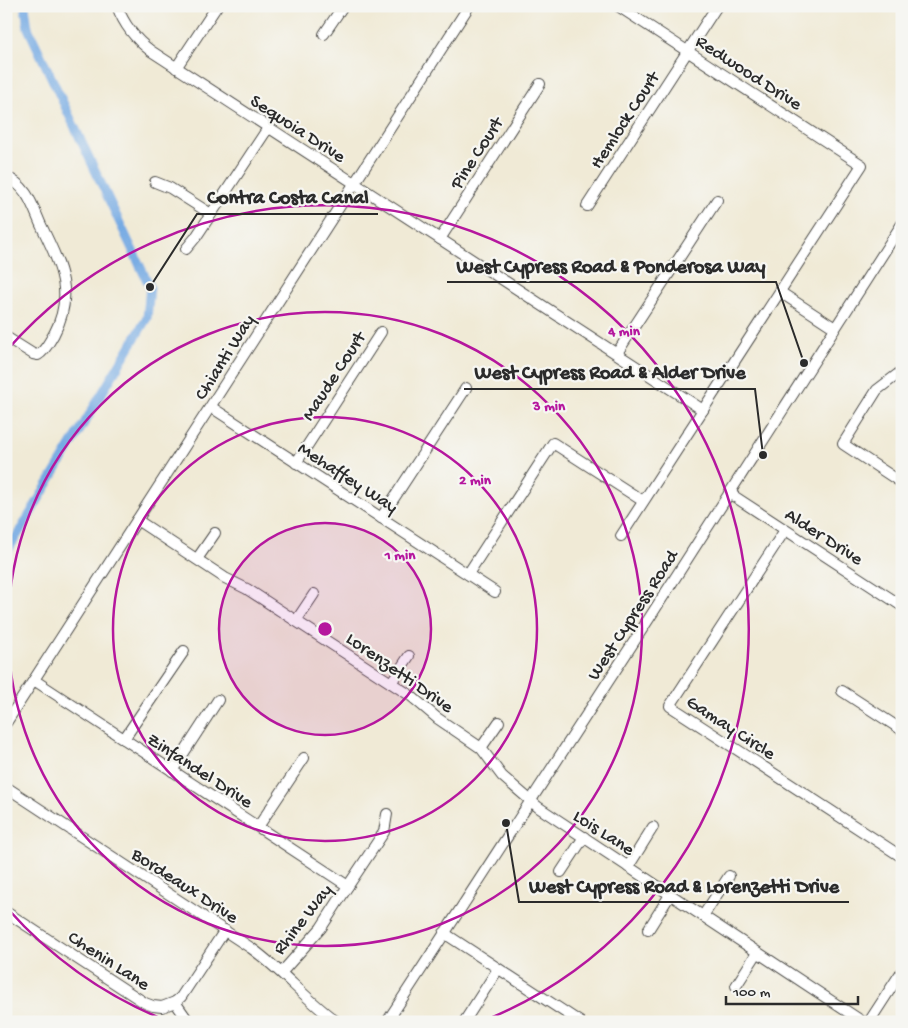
<svg xmlns="http://www.w3.org/2000/svg" width="908" height="1028" font-family="'Gochi Hand',sans-serif">
<rect width="100%" height="100%" fill="#f6f6f2"/>
<filter id="ink" filterUnits="userSpaceOnUse"><feTurbulence type="fractalNoise" baseFrequency=".02" numOctaves="2"/><feDisplacementMap in="SourceGraphic" scale="10" xChannelSelector="R" yChannelSelector="G"/><feConvolveMatrix kernelMatrix="1 2 1 2 8 2 1 2 1" color-interpolation-filters="sRGB"/></filter>
<filter id="wash" filterUnits="userSpaceOnUse"><feTurbulence type="fractalNoise" baseFrequency=".0096" numOctaves="4" result="noise"/><feDisplacementMap in="SourceGraphic" scale="20" xChannelSelector="R" yChannelSelector="G"/><feGaussianBlur stdDeviation="1.12" result="paint"/><feColorMatrix in="noise" values="0 0 0 0 0 0 0 0 0 0 0 0 0 0 0 0 0 1.4 0 .05"/><feComposite in="paint" operator="in"/></filter>
<g filter="url(#wash)">
<rect width="100%" height="100%" fill="#f0ead6"/>
<g fill="none" stroke-linecap="round" stroke-linejoin="round">
<!-- canal -->
<polyline stroke="#76aae3" stroke-width="9" points="6,554 147,318 150,287 28,28 25,6"/>
</g>
</g>
<g filter="url(#ink)">
<g fill="none" stroke-linecap="round" stroke-linejoin="round">
<!-- minor casing -->
<g stroke="#494845" stroke-width="12">
<g id="minor">
<path d="M117,6C124,25 135,39 151,51L703,410"/>
<polyline points="618,6 862,165 621,536"/>
<polyline points="324,34 343,6"/>
<polyline points="176,68 217,6"/>
<path d="M6,177C27,185 33,207 41,225C59,263 76,293 54,334C49,342 46,350 38,355L33,354L6,337"/>
<polyline points="155,182 170,188 211,214"/>
<polyline points="587,206 717,6"/>
<polyline points="440,239 540,84"/>
<polyline points="186,249 196,237 268,128"/>
<polyline points="780,292 835,328"/>
<polyline points="617,353 717,200"/>
<polyline points="902,371 877,390 843,444 902,483"/>
<polyline points="211,407 495,592"/>
<polyline points="296,463 381,332"/>
<polyline points="729,493 902,606"/>
<polyline points="381,518 466,388"/>
<polyline points="137,520 225,578 247,589 296,621 411,696 437,718 481,748 502,776 538,807 863,1022"/>
<polyline points="785,530 670,706 902,857"/>
<polyline points="197,559 215,533"/>
<polyline points="468,574 553,443 643,501"/>
<polyline points="296,621 314,594"/>
<polyline points="34,680 348,886"/>
<polyline points="391,683 409,656"/>
<polyline points="842,691 902,730"/>
<polyline points="6,723 469,6"/>
<polyline points="124,739 184,651"/>
<polyline points="481,748 499,722"/>
<polyline points="172,771 218,700"/>
<path d="M6,787L251,948C282,970 306,1000 337,1022"/>
<polyline points="258,827 304,758"/>
<polyline points="628,867 653,827"/>
<polyline points="561,872 584,837"/>
<polyline points="6,912 145,1003 153,1006 162,1007 175,1002 181,997 225,930"/>
<polyline points="703,916 729,876"/>
<polyline points="648,930 670,895"/>
<polyline points="444,933 580,1022"/>
<polyline points="282,972 321,928 348,886 384,832 387,814"/>
<polyline points="736,986 757,953"/>
<polyline points="175,1002 189,1022"/>
<polyline points="387,1022 650,617 902,224"/>
<polyline points="464,1022 498,969"/>
<polyline points="869,1022 902,971"/>
</g>
</g>
<!-- minor -->
<use href="#minor" stroke="#fff" stroke-width="10"/>
</g>
</g>
<!-- distance rings -->
<circle cx="325" cy="629" r="106" fill="#b5179e" fill-opacity=".12"/>
<g fill="none" stroke="#b5179e" stroke-width="2.5">
<circle cx="325" cy="629" r="106"/>
<circle cx="325" cy="629" r="212"/>
<circle cx="325" cy="629" r="317"/>
<path d="M167 1021A423 423 0 0 1 8 909M8 349A423 423 0 1 1 483 1021"/>
</g>
<g text-anchor="middle" stroke-width="4.5" stroke-linejoin="round" paint-order="stroke">
<!-- street labels -->
<g font-size="19" fill="#2b2b2b" stroke="#f6f6f2">
<text transform="translate(750 71) rotate(33)" y="7">Redwood Drive</text>
<text transform="translate(623 119) rotate(-57)" y="7">Hemlock Court</text>
<text transform="translate(299 127) rotate(33)" y="7">Sequoia Drive</text>
<text transform="translate(475 152) rotate(-57)" y="7">Pine Court</text>
<text transform="translate(223 356) rotate(-58)" y="7">Chianti Way</text>
<text transform="translate(332 375) rotate(-57)" y="7">Maude Court</text>
<text transform="translate(349 476) rotate(33)" y="7">Mehaffey Way</text>
<text transform="translate(825 535) rotate(33)" y="7">Alder Drive</text>
<text transform="translate(631 614) rotate(-57)" y="7">West Cypress Road</text>
<text transform="translate(401 671) rotate(35)" y="7">Lorenzetti Drive</text>
<text transform="translate(732 726) rotate(33)" y="7">Gamay Circle</text>
<text transform="translate(201 769) rotate(33)" y="7">Zinfandel Drive</text>
<text transform="translate(605 831) rotate(33)" y="7">Lois Lane</text>
<text transform="translate(186 884) rotate(33)" y="7">Bordeaux Drive</text>
<text transform="translate(301 918) rotate(-52)" y="7">Rhine Way</text>
<text transform="translate(110 959) rotate(33)" y="7">Chenin Lane</text>
</g>
</g>
<circle cx="325" cy="629" r="8" fill="#b5179e" stroke="#f6f6f2" stroke-width="2.5"/>
<g font-size="15" text-anchor="middle" font-weight="bold" fill="#b5179e" stroke="#f6f6f2" stroke-width="4.5" stroke-linejoin="round" paint-order="stroke">
<text x="624" y="335">4 min</text>
<text x="549" y="410">3 min</text>
<text x="475" y="484">2 min</text>
<text x="400" y="559">1 min</text>
</g>
<!-- callouts -->
<path fill="none" stroke="#2b2b2b" stroke-width="2" d="M150 287L197 214H378M804 363L776 282H447M763 455L755 389H464M506 823L519 902H849"/>
<g fill="#2b2b2b" stroke="#f6f6f2" stroke-width="2">
<circle cx="150" cy="287" r="5"/>
<circle cx="804" cy="363" r="5"/>
<circle cx="763" cy="455" r="5"/>
<circle cx="506" cy="823" r="5"/>
</g>
<g font-size="20" text-anchor="middle" font-weight="bold" fill="#2b2b2b" stroke="#f6f6f2" stroke-width="4.5" stroke-linejoin="round" paint-order="stroke">
<text x="288" y="203">Contra Costa Canal</text>
<text x="611" y="272">West Cypress Road &amp; Ponderosa Way</text>
<text x="610" y="378">West Cypress Road &amp; Alder Drive</text>
<text x="684" y="892">West Cypress Road &amp; Lorenzetti Drive</text>
</g>
<!-- margin -->
<rect width="908" height="1028" fill="none" stroke="#f6f6f2" stroke-width="25"/>
<!-- scale -->
<path d="M726 996v8h132v-8" fill="none" stroke="#2b2b2b" stroke-width="2.5"/>
<text x="733" y="996" font-size="15" fill="#2b2b2b" stroke="#f6f6f2" stroke-width="4" paint-order="stroke">100 m</text>
</svg>
